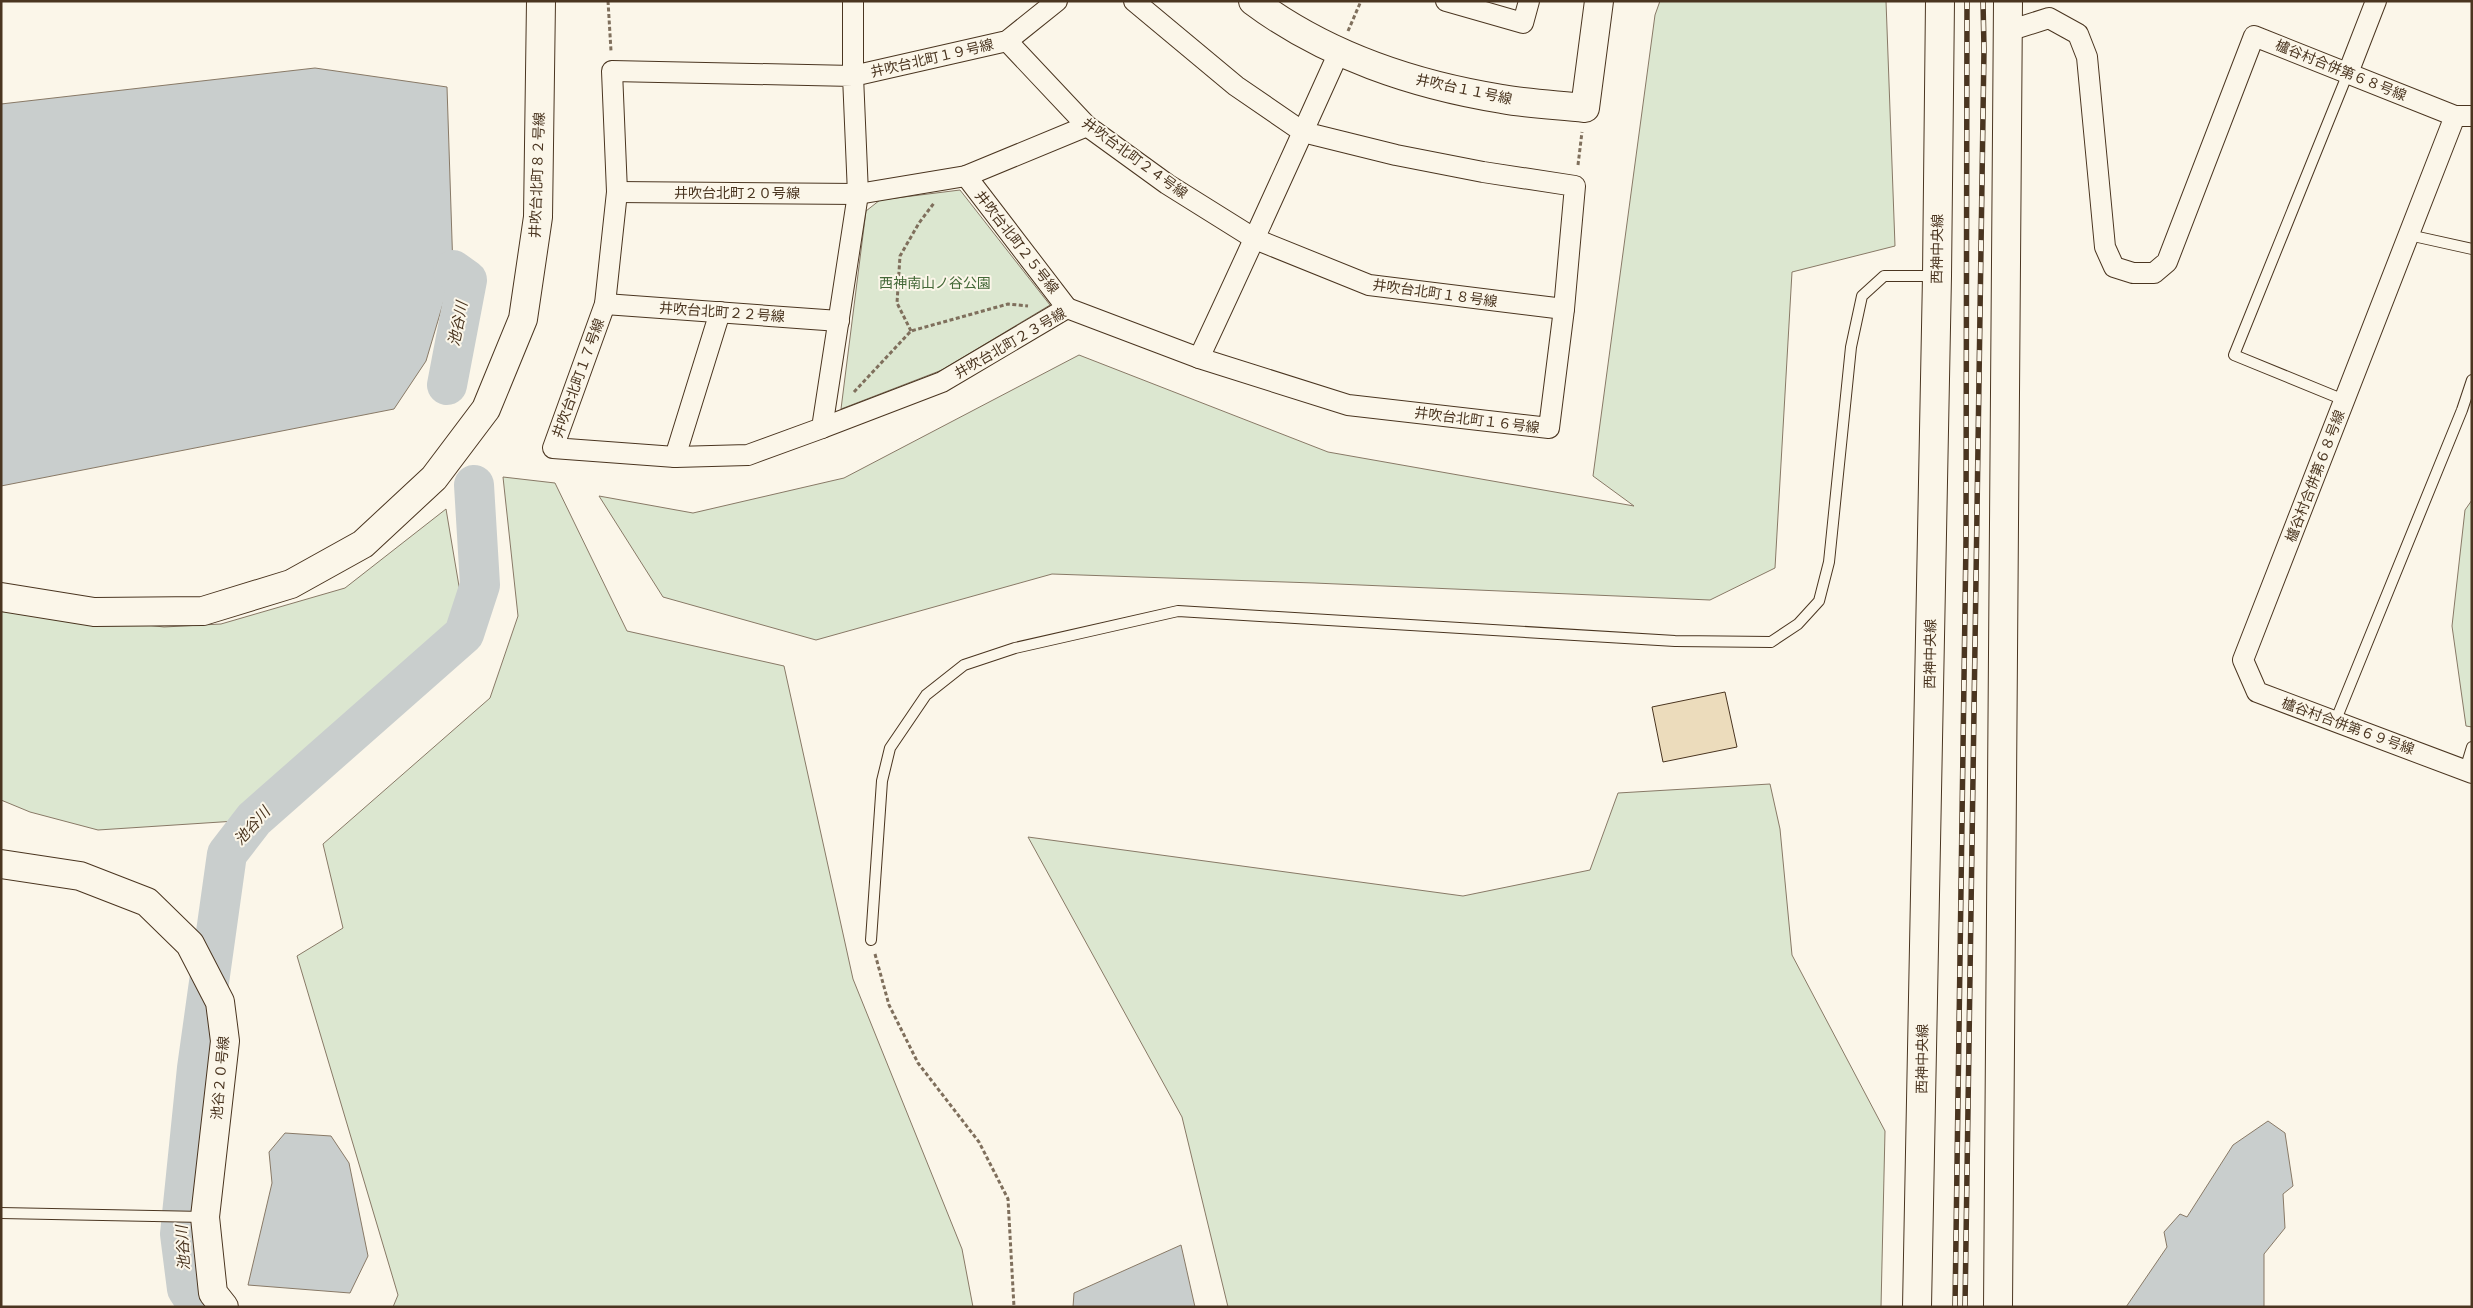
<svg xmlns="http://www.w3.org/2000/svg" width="2473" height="1308" font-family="'Open Sans','Noto Sans JP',sans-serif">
<rect width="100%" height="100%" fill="#fbf6e9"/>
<!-- green -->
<g fill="#dce7d0" stroke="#887966">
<polygon points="1660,1 1886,1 1895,246 1792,272 1775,568 1710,600 1314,583 1052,574 816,640 663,597 599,496 693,513 844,478 1079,355 1328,452 1634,506 1593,476 1655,15"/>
<polygon points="960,190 1050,305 942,370 841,409 866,211 880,200"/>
<polygon points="503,477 555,483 627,631 784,666 853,979 962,1249 973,1307 393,1307 398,1295 297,956 343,928 323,844 490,698 518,616"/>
<polygon points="2472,500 2472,727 2466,726 2452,626 2465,510"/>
<polygon points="446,509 462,604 434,646 236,821 98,830 30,812 1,800 1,608 164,627 221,624 345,588"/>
<polygon points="1770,784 1780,829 1792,955 1885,1131 1881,1307 1228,1307 1182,1117 1028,837 1463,896 1590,870 1618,793"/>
</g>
<!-- water -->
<g fill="#c9cecd" stroke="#887966">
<polygon points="315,68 447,87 453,270 426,361 394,409 1,486 1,104"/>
<polygon points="2268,1121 2285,1133 2293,1186 2283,1194 2285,1228 2264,1254 2264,1307 2126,1307 2167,1247 2164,1232 2180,1214 2187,1217 2233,1145"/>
<polygon points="285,1133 331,1136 349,1163 368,1256 350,1293 248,1285 272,1183 269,1152"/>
<polygon points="1181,1245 1195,1307 1073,1307 1074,1293"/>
</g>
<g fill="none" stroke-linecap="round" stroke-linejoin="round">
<!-- river -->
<g stroke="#c9cecd" stroke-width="40">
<polyline points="447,385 467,280 453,270"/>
<polyline points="199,1307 187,1289 180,1234 197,1068 227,854 254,819 464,634 480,585 474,485"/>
</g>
</g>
<!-- building -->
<polygon fill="#ecdcbc" stroke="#4a3520" points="1725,692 1737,747 1663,762 1652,707"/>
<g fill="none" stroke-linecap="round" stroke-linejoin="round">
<!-- lane casing -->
<g stroke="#4a3520" stroke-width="12">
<g id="lane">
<polyline points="2409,235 2472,249"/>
<polyline points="2344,400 2234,355 2348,73"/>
<polyline points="2335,722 2462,410 2472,380"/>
<polyline points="2465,770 2472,747"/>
<polyline points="871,940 882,781 890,748 926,695 964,665 1015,648 1178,611 1675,641 1771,642 1798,624 1819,601 1829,562 1851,347 1862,296 1884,276 1936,276"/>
<polyline points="1,1213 204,1217"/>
</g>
</g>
<!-- street casing -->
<g stroke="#4a3520" stroke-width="22">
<g id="street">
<polyline points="853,1 853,76 858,194 822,428 748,455 675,457 553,448 605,304 617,192 612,71 853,76 1007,41 1057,1"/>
<path d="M1134,1L1236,86L1303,132L1396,155L1483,172L1575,186L1564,309L1549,428L1348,405L1199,358C1247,256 1293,154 1339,52"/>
<polyline points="1446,1 1523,23 1529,1"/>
<polyline points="2008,31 2049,18 2078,34 2087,57 2105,247 2114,267 2133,273 2154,273 2167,262 2254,36 2455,116 2472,116"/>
<polyline points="1007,41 1087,126 1167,184 1255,239 1369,285 1564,309"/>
<polyline points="2348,73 2376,1"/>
<polyline points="2455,116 2243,660 2257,692 2472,773"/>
<polyline points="966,176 1067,308"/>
<polyline points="617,192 858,194 966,176 1087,126"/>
<polyline points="605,304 839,321"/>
<polyline points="822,428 942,382 1067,308 1199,358"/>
<polyline points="675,457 720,312"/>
</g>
</g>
<!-- secondary casing -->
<g stroke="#4a3520" stroke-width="30">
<g id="secondary">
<path d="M1253,1C1325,55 1415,85 1502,99C1529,104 1558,105 1585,108L1599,1"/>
<polyline points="1,597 94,612 203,611 291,584 363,544 434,478 486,409 523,319 538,217 541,1"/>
<polyline points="1,864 80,876 147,902 190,944 220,1002 225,1041 205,1217 213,1293 224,1307"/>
<polyline points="1917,1307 1937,276 1940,1"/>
<polyline points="1998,1307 2008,1"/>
</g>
</g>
<!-- path -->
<g stroke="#7f6f5c" stroke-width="3" stroke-dasharray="4 2.5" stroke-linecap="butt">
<polyline points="608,1 611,51"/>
<polyline points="1348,31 1361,1"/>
<polyline points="1578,165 1582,132"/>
<polyline points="911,331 897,303 900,256 919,223 934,203"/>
<polyline points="854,392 911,331 1008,304 1028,306"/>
<polyline points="875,954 889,1005 918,1063 979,1142 1008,1199 1014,1307"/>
</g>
<!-- lane -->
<use href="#lane" stroke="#fbf6e9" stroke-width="10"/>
<!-- street -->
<use href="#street" stroke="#fbf6e9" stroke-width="20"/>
<!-- secondary -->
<use href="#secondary" stroke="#fbf6e9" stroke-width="28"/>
<!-- rail casing -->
<g stroke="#4a3520" stroke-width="5.5">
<g id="rail">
<polyline points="1955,1307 1966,540 1967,1"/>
<polyline points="1965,1307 1984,49 1983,1"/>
</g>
</g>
<!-- rail -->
<use href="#rail" stroke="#fbf6e9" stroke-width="4" stroke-dasharray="11" stroke-linecap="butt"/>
</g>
<g text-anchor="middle" stroke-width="4" stroke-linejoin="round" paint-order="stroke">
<!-- street labels -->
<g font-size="14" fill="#4a3520" stroke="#fbf6e9">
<text transform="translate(932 58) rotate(-13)" y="5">井吹台北町１９号線</text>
<text transform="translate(2341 70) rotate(22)" y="5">櫨谷村合併第６８号線</text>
<text transform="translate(1464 89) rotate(12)" y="5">井吹台１１号線</text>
<text transform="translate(1135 158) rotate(36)" y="5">井吹台北町２４号線</text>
<text transform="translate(537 175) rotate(-88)" y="5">井吹台北町８２号線</text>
<text x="737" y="198">井吹台北町２０号線</text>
<text transform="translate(1017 242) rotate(52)" y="5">井吹台北町２５号線</text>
<text transform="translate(1937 249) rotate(-89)" y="5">西神中央線</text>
<text transform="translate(1435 293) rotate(8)" y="5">井吹台北町１８号線</text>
<text transform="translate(722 312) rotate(4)" y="5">井吹台北町２２号線</text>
<text transform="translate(1010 343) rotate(-30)" y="5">井吹台北町２３号線</text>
<text transform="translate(578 378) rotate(-70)" y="5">井吹台北町１７号線</text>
<text transform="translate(1477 420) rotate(7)" y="5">井吹台北町１６号線</text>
<text transform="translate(2315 476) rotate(-69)" y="5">櫨谷村合併第６８号線</text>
<text transform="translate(1930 654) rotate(-89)" y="5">西神中央線</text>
<text transform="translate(2348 726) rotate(20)" y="5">櫨谷村合併第６９号線</text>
<text transform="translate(1922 1059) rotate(-89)" y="5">西神中央線</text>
<text transform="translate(220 1078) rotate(-85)" y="5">池谷２０号線</text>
</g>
<!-- park labels -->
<g font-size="14" fill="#436837" stroke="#fbf6e9">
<text x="935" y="288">西神南山ノ谷公園</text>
</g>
<!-- water labels -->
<g font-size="15" font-style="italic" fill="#4a3520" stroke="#fbf6e9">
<text transform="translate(458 324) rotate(-79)" y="5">池谷川</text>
<text transform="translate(252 826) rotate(-48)" y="5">池谷川</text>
<text transform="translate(183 1248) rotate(-93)" y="5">池谷川</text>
</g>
</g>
<!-- border -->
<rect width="2473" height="1308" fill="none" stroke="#4a3520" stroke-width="5"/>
</svg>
